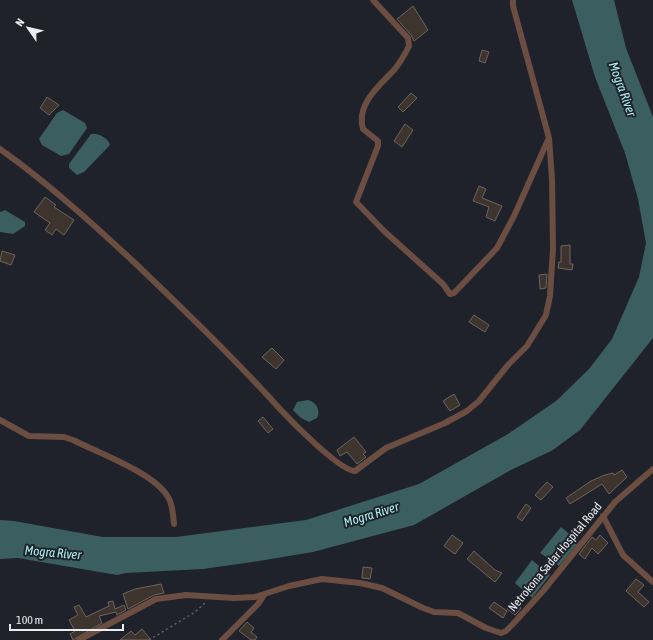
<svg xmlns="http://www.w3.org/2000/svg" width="653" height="640" font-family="'Asap Condensed',sans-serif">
<rect width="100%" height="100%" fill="#1f222a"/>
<!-- water -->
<g fill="#3b5e60">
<polygon points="572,0 614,0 626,48 653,117 653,338 580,430 553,450 511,470 414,525 313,552 252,562 203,569 126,573 117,575 18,558 0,559 0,520 14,521 103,537 176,537 306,520 419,484 508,434 556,401 589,369 612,339 639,277 646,243 638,199 625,153 595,77"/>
<polygon points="63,110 85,123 87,128 69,154 61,156 42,145 39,139 57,113"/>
<path d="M91,134C98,133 108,138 110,145L84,172L77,175L69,168V164Z"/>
<polygon points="5,210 25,222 25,226 13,234 0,232 0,212"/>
<path d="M308,400C316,402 321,410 317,418L309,422L301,418L293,410L297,402Z"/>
<polygon points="561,527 579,542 559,566 540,553"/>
<polygon points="532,560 550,575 532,598 515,583"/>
</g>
<!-- building -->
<g fill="#3d342e" stroke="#6d645d">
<polygon points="413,6 428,30 414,41 411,35 397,19"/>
<polygon points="482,50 489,52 485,63 479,61"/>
<polygon points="411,93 417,98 403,112 398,107"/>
<polygon points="47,97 59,105 49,115 40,108"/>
<polygon points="405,124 413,130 402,147 394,141"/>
<polygon points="479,186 486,189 482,198 502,206 495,221 486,217 489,207 473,201"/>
<polygon points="45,197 56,205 54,207 74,220 64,235 56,229 52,235 45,230 50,223 34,212"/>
<polygon points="570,245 570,264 573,264 572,270 558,268 559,262 561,262 561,246"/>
<polygon points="2,251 15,255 11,265 0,261"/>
<polygon points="547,274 546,288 540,289 539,275"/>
<polygon points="474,315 489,325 485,332 469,322"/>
<polygon points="272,348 284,360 276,369 262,357"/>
<polygon points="454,394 460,405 450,411 443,401"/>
<polygon points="263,417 273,429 268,433 258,421"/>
<polygon points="354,437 366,452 363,454 366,457 357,464 347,452 340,456 337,450"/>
<polygon points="622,470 627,477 609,494 602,484 570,504 566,498 591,481 605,475 613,473 614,475"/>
<polygon points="547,482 553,487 541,500 535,495"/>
<polygon points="526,504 531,508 522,521 517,517"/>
<polygon points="452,535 463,543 455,554 444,546"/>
<polygon points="600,535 608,543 598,554 592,548 585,559 579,554 592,537 596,540"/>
<polygon points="474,551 495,570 502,573 495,582 467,559"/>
<polygon points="363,567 372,568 370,579 362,578"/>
<polygon points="636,579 644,585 638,592 649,602 644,607 626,591"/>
<polygon points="161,584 164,593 154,595 128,609 123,594 135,589"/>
<polygon points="113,601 115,609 124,605 126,610 117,615 116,612 99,616 102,623 73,640 70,634 75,631 69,620 78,615 74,607 79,605 86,617 109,606 108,602"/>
<polygon points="494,602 507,611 503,618 489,608"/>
<polygon points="512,602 521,608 515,615 507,609"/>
<polygon points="247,622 254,628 251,632 257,637 255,640 251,640 239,631"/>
<polygon points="142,629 151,640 120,640 131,631 135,635"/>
</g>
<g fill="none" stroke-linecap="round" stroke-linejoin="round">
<!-- path -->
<polyline stroke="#5e6168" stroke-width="1.5" stroke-dasharray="2 3" stroke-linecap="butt" points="149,640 195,612 206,602"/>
<!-- street -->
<g stroke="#6b4d41" stroke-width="6">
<path d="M373,0L408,38L409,46C405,54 400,63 394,70C379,86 356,104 363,129L378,141V146L356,202L384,231L443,284L450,294L454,293L497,248L514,216L548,140"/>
<path d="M0,149C48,183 93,224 136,264C185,311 234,358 279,408C291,421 340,471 355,471L386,448L445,423L467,411L479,401L508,365L527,346L546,315L550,296L553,249L552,179L549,138L513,6V0"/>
<path d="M0,420L29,436L64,437L73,440C99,453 154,473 168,497C173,505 173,515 174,524"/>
<polyline points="603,516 623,555 653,582"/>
<polyline points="79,640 156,599 186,595 234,598 255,597 289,586 322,579 360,583 382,588 423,608 434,612 458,613 486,628 501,633 506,631 513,624 543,591 615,502 653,469"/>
<polyline points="222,640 258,604 264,595"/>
</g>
</g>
<g text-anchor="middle" stroke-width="4" stroke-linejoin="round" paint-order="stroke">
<!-- street labels -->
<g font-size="12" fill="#ebedf3" stroke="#1f222a">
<text transform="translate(555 557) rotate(-50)" y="4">Netrokona Sadar Hospital Road</text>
</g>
<!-- water labels -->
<g font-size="13" font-style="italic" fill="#a9f0f4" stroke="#1f222a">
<text transform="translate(623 89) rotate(70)" y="5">Mogra River</text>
<text transform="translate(371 514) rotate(-17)" y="5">Mogra River</text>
<text transform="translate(53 552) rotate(5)" y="5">Mogra River</text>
</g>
</g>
<!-- north arrow -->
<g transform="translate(28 28) rotate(304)" stroke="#1f222a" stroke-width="3" paint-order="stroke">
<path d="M0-3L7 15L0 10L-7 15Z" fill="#ebedf3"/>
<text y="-6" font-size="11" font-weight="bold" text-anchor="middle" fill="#ebedf3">N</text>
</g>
<!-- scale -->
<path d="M10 624v6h113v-6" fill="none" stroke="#ebedf3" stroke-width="2"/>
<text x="16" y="624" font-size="12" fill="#ebedf3" stroke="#1f222a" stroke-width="3" paint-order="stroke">100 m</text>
</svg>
